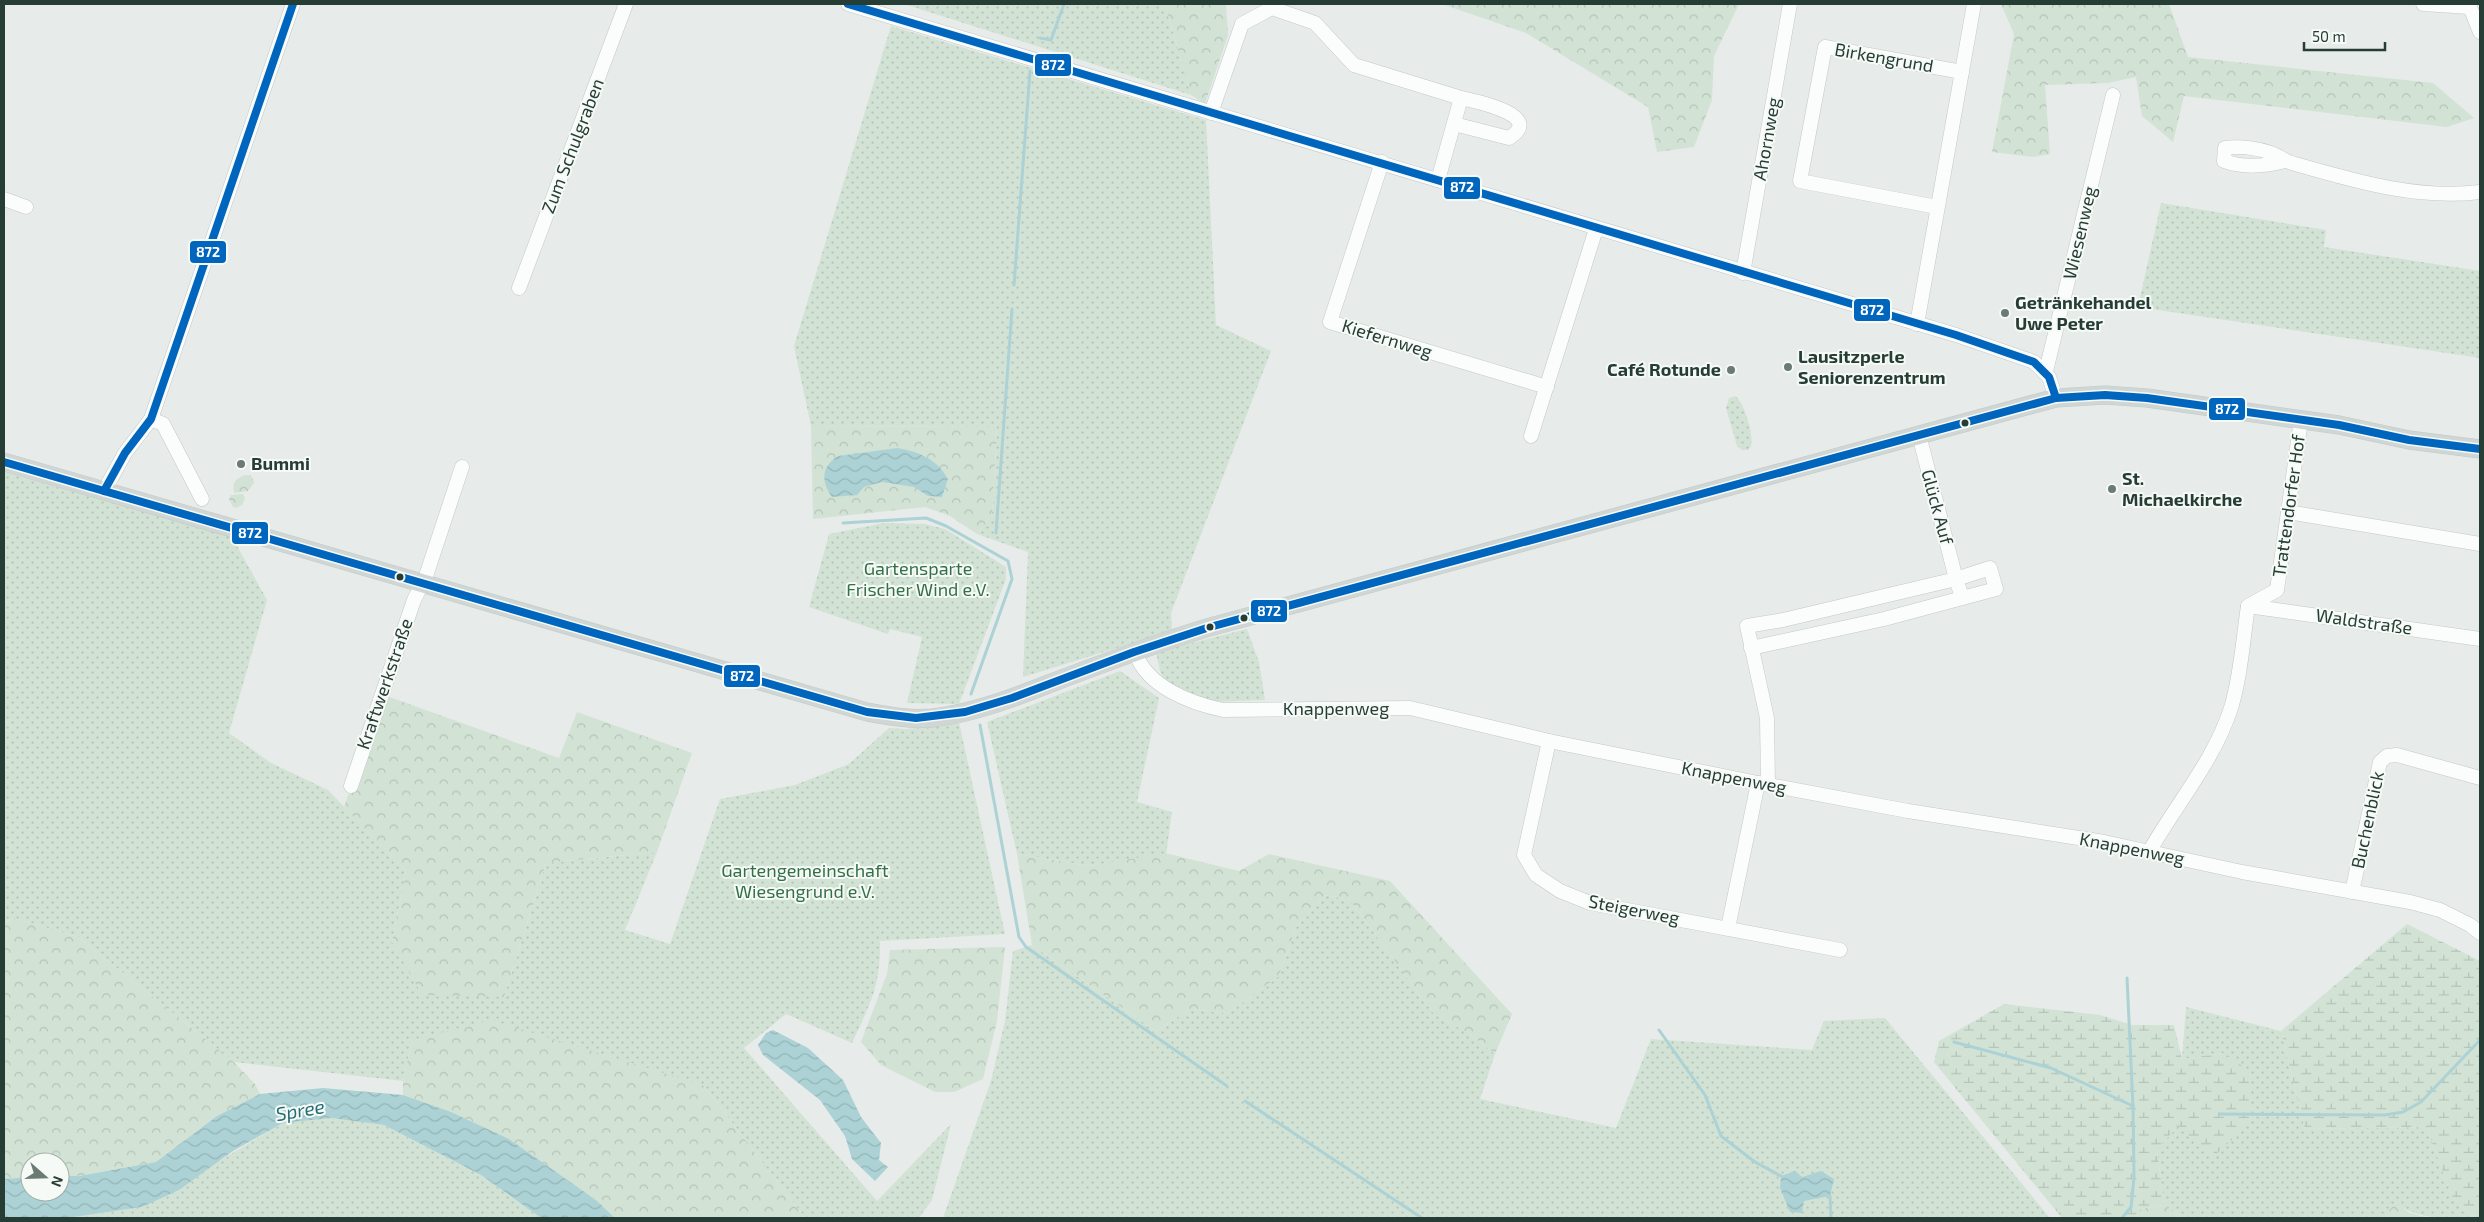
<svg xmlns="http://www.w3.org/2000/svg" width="2484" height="1222" font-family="'Exo 2',sans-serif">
<defs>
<pattern id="grass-dots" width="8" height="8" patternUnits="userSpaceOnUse" patternTransform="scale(1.25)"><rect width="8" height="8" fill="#d2e3d6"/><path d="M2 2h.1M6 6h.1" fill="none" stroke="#b4c4b8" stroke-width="1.8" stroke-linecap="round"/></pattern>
<pattern id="forest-crowns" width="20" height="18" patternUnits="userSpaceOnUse" patternTransform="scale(1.25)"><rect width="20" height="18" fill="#d2e3d6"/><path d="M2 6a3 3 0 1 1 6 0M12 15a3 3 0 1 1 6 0" fill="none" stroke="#b4c4b8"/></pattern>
<pattern id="wetland-marsh" width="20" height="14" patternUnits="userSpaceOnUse" patternTransform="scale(1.25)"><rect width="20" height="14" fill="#d2e3d6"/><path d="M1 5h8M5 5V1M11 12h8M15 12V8" fill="none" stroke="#b4c4b8"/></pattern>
<pattern id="water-waves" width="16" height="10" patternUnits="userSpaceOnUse" patternTransform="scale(1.25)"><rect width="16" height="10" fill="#acd2d5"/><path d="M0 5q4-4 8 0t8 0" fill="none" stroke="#94b5b7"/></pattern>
</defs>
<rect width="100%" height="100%" fill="#e7ebe9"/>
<!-- grass -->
<g fill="url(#grass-dots)">
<polygon points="904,4 1165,4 1191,95"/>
<polygon points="891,26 1206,120 1216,325 1271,351 1171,613 1172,631 1023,677 1028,552 977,534 992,515 997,427 811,426 794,346"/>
<polygon points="2161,203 2326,230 2324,247 2480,271 2480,358 2138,307"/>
<path d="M1735,396C1744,401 1754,436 1751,446L1748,450H1742L1737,446L1726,408L1729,398Z"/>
<path d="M4,472L232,537L267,600L229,733L271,763L328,790L406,871L392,942L504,997L546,863L657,852L625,930L670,944L720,799L795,785L849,764L889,728L907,729L959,722L1005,934L880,941C881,986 870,1004 852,1043L786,1014L744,1048L877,1201L951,1124L932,1200L919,1218H805L703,1085L412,1040L403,1081L234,1062L78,937L14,918L4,923Z"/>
<polygon points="884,523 925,524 945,529 1006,567 1006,579 959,704 907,703 922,637 890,629 888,634 809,607 829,534"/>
<polygon points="1247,629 1259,662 1265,700 1203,702 1165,682 1160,671 1156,652"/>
<polygon points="1120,671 1159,698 1137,802 1172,812 1166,855 1089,866 1017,854 987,722"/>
<polygon points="1326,895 1350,900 1434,1014 1467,1032 1495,1054 1480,1099 1616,1128 1651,1039 1812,1050 1824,1021 1885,1018 2050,1218 943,1218 991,1081 1005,1021 1013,951 1032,945 1156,1031 1190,1009 1228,1013 1279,976 1296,927"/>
<path d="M2186,1007L2281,1031L2305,1129L2427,1127L2451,1195L2471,1216L2480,1212V1218C2448,1218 2425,1222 2396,1204L2383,1218H2184L2164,1205L2157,1149L2178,1126L2224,1053L2182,1059Z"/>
<polygon points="331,1118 384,1125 481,1175 541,1218 67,1218 142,1207 283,1123"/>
</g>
<!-- forest -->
<g fill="url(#forest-crowns)">
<polygon points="1165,4 1226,4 1228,35 1205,104 1191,95"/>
<polygon points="1442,4 1739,4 1714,56 1712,100 1694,147 1657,152 1648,107 1526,33"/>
<polygon points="2001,4 2169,4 2188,57 2433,83 2474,118 2447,127 2184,96 2173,142 2142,116 2136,77 2108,83 2045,85 2050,154 2033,157 1992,152 2014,34"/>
<polygon points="811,426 997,427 992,515 977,534 950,516 925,507 813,519"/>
<path d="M245,475H251L254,483L248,491L234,493C232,482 235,479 245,475Z"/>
<polygon points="243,494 245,498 242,505 236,508 233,507 229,499 231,495"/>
<polygon points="384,695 559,758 577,712 692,753 657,852 546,863 504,997 422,995 392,942 406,871 344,807"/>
<polygon points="1165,853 1239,871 1269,854 1390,881 1512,1014 1495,1054 1467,1032 1434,1014 1350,900 1326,895 1296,927 1279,976 1228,1013 1190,1009 1156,1031 1032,945 1017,854 1089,866"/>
<polygon points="14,918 78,937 234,1062 255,1084 260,1094 217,1116 156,1162 79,1176 60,1176 60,1162 30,1162 30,1177 4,1179 4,923"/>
<polygon points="1005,947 997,1021 983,1079 954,1092 935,1092 881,1065 861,1042 887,974 890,950"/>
<polygon points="491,1020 703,1085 805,1218 615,1218 596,1200 509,1139 403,1095 403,1081 412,1040"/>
<polygon points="2396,1203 2410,1213 2429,1218 2382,1218"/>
<polygon points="2164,1205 2184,1218 2133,1218 2141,1209"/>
</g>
<!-- wetland -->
<g fill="url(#wetland-marsh)">
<polygon points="2407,924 2480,961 2480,1212 2471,1216 2451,1195 2427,1127 2305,1129 2281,1031"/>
<polygon points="2004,1004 2100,1015 2132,1025 2174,1025 2182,1059 2224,1053 2250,1071 2249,1124 2213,1157 2178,1126 2157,1149 2164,1205 2141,1209 2133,1218 2062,1218 1934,1062 1939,1041"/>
</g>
<!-- water -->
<g fill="url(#water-waves)">
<path d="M897,448C919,452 936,458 948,479L942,497L928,496L914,487L882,482L864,487L857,495L832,497C821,481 821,467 838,456Z"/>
<polygon points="773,1030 808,1048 843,1080 861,1117 881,1143 879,1160 888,1167 875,1181 852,1159 845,1136 820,1100 763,1055 758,1045 766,1033"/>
<polygon points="323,1088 403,1095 451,1112 509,1139 596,1200 615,1218 541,1218 481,1175 384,1125 331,1118 283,1123 233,1151 179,1190 142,1207 67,1218 4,1218 4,1179 30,1177 30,1192 60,1192 60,1176 79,1176 156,1162 217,1116 260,1094"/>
<polygon points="1795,1171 1802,1177 1821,1171 1834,1179 1830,1196 1804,1201 1802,1213 1790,1212 1780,1188 1781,1176"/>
</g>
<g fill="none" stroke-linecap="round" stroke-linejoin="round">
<!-- stream -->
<g stroke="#acd2d5" stroke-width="3">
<polyline points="1040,38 1051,40 1064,4"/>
<polyline points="1014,285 1030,71"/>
<polyline points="843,523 926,518 946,526 1008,561 1012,579 971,694"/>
<polyline points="996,533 1012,309"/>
<polyline points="980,725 1019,937 1026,947 1227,1086"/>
<polyline points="1659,1030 1705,1095 1721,1136 1755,1162 1781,1176"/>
<polyline points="1954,1042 2051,1068 2133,1106"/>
<polyline points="1245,1101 1422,1218"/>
<polyline points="2220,1114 2385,1115 2403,1112 2421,1102 2480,1040"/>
<polyline points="1830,1196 1831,1218"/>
<polyline points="2122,1218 2131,1207 2134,1178 2133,1106 2127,978"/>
</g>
<!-- minor casing -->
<g stroke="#c4c8c6" stroke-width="15">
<g id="minor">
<polyline points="848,4 1956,335 2034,362 2049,377 2056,398"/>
<polyline points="2423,4 2470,7 2480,32"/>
<polyline points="1211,113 1242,24 1272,8 1315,23 1354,65 1461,98 1438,180"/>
<path d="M1454,124L1509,138C1546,115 1474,101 1461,98"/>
<path d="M2285,161C2266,166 2243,168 2224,161L2225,148C2239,146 2257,148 2271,153C2279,156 2286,162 2295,164C2355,181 2417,200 2480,192"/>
<polyline points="1382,162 1330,322 1547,387"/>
<polyline points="4,199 26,207"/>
<polyline points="1937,207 1800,181 1825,47 1962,72"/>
<polyline points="1743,273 1790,4"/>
<polyline points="519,288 626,4"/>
<polyline points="1917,324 1974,4"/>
<polyline points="2046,371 2113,95"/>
<polyline points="151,419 163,424 202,499"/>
<polyline points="1531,436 1596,229"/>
<polyline points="104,491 125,453 151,419 293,4"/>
<polyline points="2288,512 2480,544"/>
<polyline points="2248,606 2480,639"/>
<polyline points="1751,648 1884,619 1996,589 1990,568 1956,579 1962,597"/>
<path d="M1135,652C1147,687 1190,703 1223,710L1410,708L1549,741L1758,783L1908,811L2104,842L2242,872L2410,902L2440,910L2470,925L2480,933"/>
<polyline points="1549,741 1524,855 1536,875 1560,891 1590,903 1840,950"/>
<polyline points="1768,784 1767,718 1747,626 1783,620 1956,579 1919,435"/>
<polyline points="351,786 414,600 426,576 462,467"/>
<path d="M2149,852C2176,804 2214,761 2231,708C2241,675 2243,639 2248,606L2277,590L2301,420"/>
<polyline points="2352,892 2380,762 2387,756 2397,755 2480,778"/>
<polyline points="1728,928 1758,783"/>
</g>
</g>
<!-- major casing -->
<g stroke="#c3cac7" stroke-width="19">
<path id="major" d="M4,462L867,712C889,716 910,720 932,718C976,713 1018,696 1059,680C1109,661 1159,642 1210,627L2056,398L2105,395L2147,398L2339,425L2409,440L2480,449"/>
</g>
<!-- minor -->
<use href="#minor" stroke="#fbfcfc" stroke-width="14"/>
<!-- major -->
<use href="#major" stroke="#cfd6d4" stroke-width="18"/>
<!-- bus-1 casing -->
<g stroke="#f6faf7" stroke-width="11">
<g id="bus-1">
<polyline points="848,4 1956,335 2034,362 2049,377 2056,398"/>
<polyline points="4,462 867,712 916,718 965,712 1012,698 1134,652 1210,627 2056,398 2105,395 2147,398 2339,425 2409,440 2480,449"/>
<polyline points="104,491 125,453 151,419 293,4"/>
</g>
</g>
<!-- bus-1 -->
<use href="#bus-1" stroke="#0065bd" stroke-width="8"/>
</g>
<!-- markers -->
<g fill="#6a7a74" stroke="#f6faf7" stroke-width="2">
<circle cx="2005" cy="313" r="5"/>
<circle cx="1788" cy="367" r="5"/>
<circle cx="1731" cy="370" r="5"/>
<circle cx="241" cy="464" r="5"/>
<circle cx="2112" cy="489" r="5"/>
</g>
<g fill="#263d35" stroke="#f6faf7" stroke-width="2">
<circle cx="1965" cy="423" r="4.5"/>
<circle cx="400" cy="577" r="4.5"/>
<circle cx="1244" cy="618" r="4.5"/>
<circle cx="1210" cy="627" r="4.5"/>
</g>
<g text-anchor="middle" stroke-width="4" stroke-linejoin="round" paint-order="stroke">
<!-- street labels -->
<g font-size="18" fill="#263d35" stroke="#f6faf7">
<text transform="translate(1884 58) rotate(10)" y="6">Birkengrund</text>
<text transform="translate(1767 139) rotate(-80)" y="6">Ahornweg</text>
<text transform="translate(573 146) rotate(-69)" y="6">Zum Schulgraben</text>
<text transform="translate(2080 233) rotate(-77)" y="6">Wiesenweg</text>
<text transform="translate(1387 339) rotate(17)" y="6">Kiefernweg</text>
<text transform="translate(2289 506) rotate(-82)" y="6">Trattendorfer Hof</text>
<text transform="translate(1937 507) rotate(75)" y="6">Glück Auf</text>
<text transform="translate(2364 622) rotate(8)" y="6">Waldstraße</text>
<text transform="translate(385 684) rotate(-71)" y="6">Kraftwerkstraße</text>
<text x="1336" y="715">Knappenweg</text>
<text transform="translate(1734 778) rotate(11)" y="6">Knappenweg</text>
<text transform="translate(2368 820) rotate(-78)" y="6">Buchenblick</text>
<text transform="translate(2132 849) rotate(11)" y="6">Knappenweg</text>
<text transform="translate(1634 910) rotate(11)" y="6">Steigerweg</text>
</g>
<!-- poi labels -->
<g font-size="18" font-weight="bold" fill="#263d35" stroke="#f6faf7" text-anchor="start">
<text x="2015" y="309">Getränkehandel<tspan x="2015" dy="21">Uwe Peter</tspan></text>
<text x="1798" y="363">Lausitzperle<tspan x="1798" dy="21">Seniorenzentrum</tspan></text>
<text x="1721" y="376" text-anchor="end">Café Rotunde</text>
<text x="251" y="470">Bummi</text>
<text x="2122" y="485">St.<tspan x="2122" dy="21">Michaelkirche</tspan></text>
</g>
<!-- park labels -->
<g font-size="18" fill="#347047" stroke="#f6faf7">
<text x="918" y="575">Gartensparte<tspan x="918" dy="21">Frischer Wind e.V.</tspan></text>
<text x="805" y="877">Gartengemeinschaft<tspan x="805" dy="21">Wiesengrund e.V.</tspan></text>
</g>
<!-- water labels -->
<g font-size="19" font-style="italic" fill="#256d74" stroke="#f6faf7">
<text transform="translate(300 1110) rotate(-10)" y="7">Spree</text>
</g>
</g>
<g stroke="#f6faf7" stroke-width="2">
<rect x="1034" y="53" width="38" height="24" rx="5" fill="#0065bd"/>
<rect x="1443" y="176" width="38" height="24" rx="5" fill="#0065bd"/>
<rect x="189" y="240" width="38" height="24" rx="5" fill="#0065bd"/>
<rect x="1853" y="298" width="38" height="24" rx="5" fill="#0065bd"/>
<rect x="2208" y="397" width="38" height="24" rx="5" fill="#0065bd"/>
<rect x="231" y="521" width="38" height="24" rx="5" fill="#0065bd"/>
<rect x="1250" y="599" width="38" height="24" rx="5" fill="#0065bd"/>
<rect x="723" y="664" width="38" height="24" rx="5" fill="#0065bd"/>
</g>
<g font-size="14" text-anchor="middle" font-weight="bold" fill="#fff">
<text x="1053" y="70">872</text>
<text x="1462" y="192">872</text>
<text x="208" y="257">872</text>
<text x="1872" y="315">872</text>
<text x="2227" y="414">872</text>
<text x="250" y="538">872</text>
<text x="1269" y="616">872</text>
<text x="742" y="681">872</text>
</g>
<!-- border -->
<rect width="2484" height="1222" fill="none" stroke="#263d35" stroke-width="10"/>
<!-- north arrow -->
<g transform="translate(45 1177) rotate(110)"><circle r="24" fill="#f6faf7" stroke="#a3aea9"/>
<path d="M0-4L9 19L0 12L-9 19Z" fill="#6a7a74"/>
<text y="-8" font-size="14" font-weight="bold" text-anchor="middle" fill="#263d35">N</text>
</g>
<!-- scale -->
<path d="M2304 42v8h81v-8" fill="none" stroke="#263d35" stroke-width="2.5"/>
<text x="2312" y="42" font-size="15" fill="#263d35" stroke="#f6faf7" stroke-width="4" paint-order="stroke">50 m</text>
</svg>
